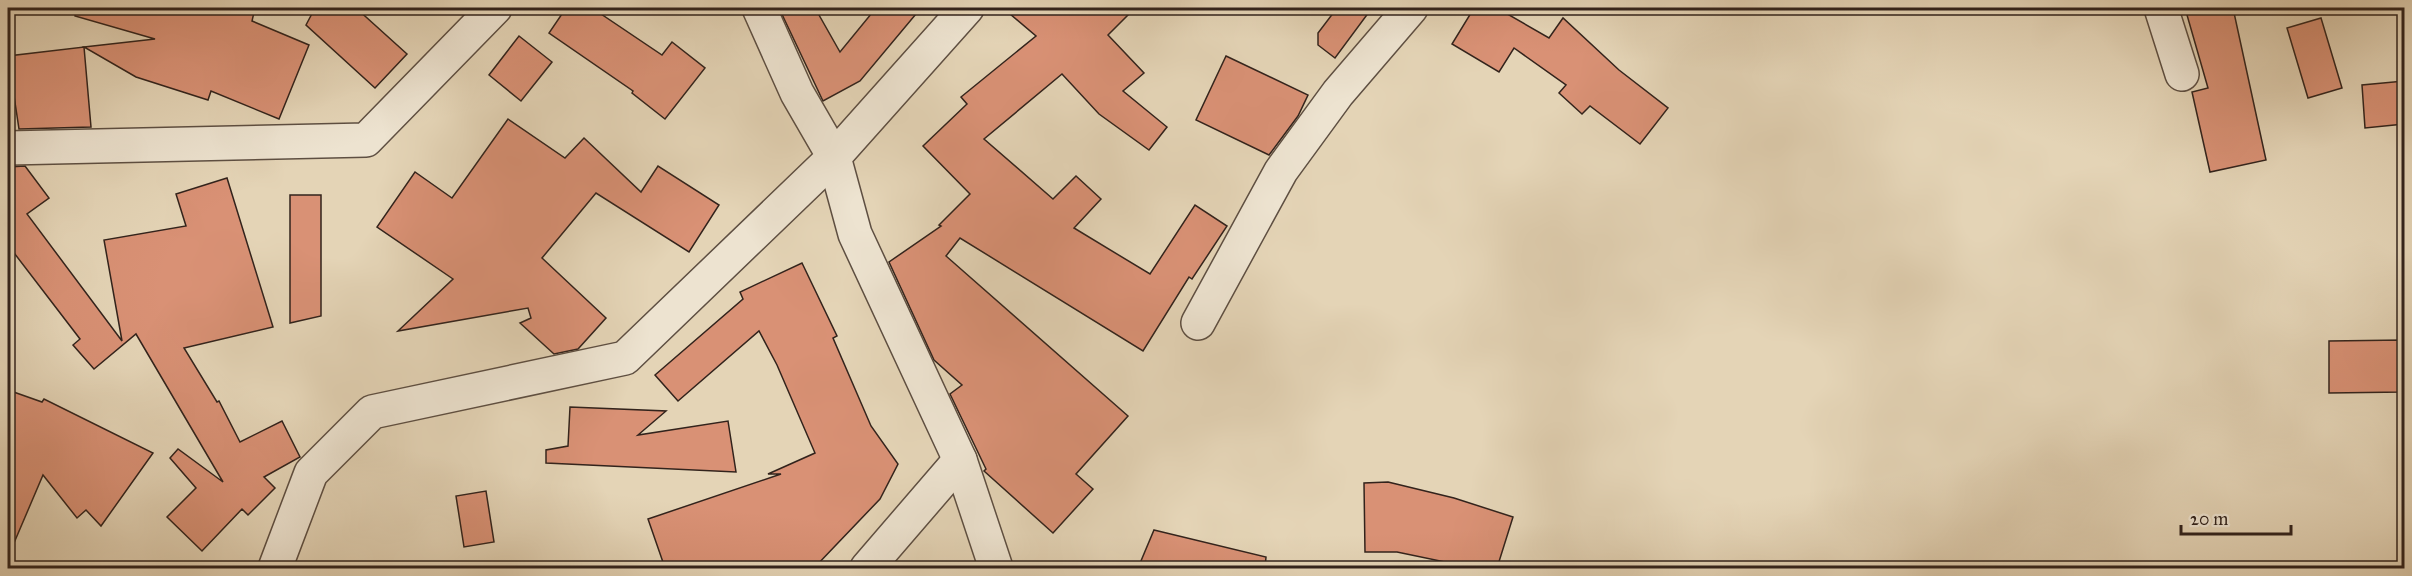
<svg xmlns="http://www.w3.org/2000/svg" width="2412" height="576" font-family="'IM FELL Great Primer',serif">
<rect width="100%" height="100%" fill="#e4d4b6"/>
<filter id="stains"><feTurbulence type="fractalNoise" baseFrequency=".00333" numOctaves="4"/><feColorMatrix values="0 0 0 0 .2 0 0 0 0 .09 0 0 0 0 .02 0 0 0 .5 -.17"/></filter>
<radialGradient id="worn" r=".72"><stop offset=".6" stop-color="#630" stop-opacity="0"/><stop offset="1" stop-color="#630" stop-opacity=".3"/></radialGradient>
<!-- building -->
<g fill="#d99175" stroke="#32231c" stroke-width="1.5">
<polygon points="76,8 255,8 252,21 309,45 279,119 211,91 208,100 136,77 84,47 155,39 75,16"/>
<polygon points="315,8 356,8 407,54 375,88 306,25"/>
<polygon points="566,8 592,8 662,55 672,42 705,68 665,119 632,93 633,91 549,33"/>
<polygon points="779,8 815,8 840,52 876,8 921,8 860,81 823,101"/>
<polygon points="1003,8 1135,8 1108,35 1144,73 1123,91 1167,127 1149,150 1099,114 1062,74 984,139 1053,199 1076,176 1101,199 1074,228 1150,274 1195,205 1227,226 1192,279 1189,277 1143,351 960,238 946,256 1128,416 1076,474 1093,489 1053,533 984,471 986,469 950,394 962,385 934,360 889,262 941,226 939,225 970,194 923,146 967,104 961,97 1036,36"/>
<polygon points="1337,8 1372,8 1335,58 1318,45 1318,33"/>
<polygon points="1474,8 1497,8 1549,38 1563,18 1619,70 1668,108 1640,144 1590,106 1582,114 1559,93 1566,85 1514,48 1499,72 1452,44"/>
<polygon points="2185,8 2233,8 2266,160 2210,172 2192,92 2208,88"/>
<polygon points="2321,18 2342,88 2308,98 2287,28"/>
<polygon points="519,36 552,62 521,101 489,75"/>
<polygon points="84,47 91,127 19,129 8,56"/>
<polygon points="1226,56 1308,95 1298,116 1269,155 1196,120"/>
<polygon points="2404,81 2404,124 2365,128 2362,85"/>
<polygon points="508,119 565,158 584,138 641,192 658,166 719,205 689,252 596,193 542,258 606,318 578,349 554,354 520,323 531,318 528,308 398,331 453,279 377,227 415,172 452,198"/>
<polygon points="25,166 49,198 27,214 122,341 104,240 186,226 176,194 227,178 273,327 184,348 217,402 219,401 240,442 282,421 300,457 264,477 275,488 248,515 242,509 202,551 167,517 196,488 170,458 178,449 223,482 136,334 94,369 73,345 80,339 8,245 8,167"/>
<polygon points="290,195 321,195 321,316 290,323"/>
<polygon points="802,263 837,336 833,338 871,426 898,464 880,499 814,568 665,568 648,519 781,474 768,474 815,453 777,365 759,331 678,401 655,375 743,299 740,292"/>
<polygon points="2403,340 2403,392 2329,393 2329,341"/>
<polygon points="8,390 42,402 44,399 153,453 101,526 86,510 77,518 43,475 8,557"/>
<polygon points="570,407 666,411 638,435 728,421 736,472 546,463 546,450 568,446"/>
<polygon points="1388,482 1454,498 1513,517 1497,568 1448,568 1450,563 1397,552 1365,552 1364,483"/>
<polygon points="486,491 494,542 464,547 456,496"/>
<polygon points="1154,530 1266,557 1265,568 1138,568"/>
</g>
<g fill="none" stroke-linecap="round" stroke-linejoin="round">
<!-- street casing -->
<g stroke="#5e4f42" stroke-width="36">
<g id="street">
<polyline points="967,8 834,157 855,234 960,460 996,568"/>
<polyline points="2161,8 2182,74"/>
<polyline points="8,148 366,140 495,8"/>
<polyline points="1198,323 1281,171 1338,93 1411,8"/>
<polyline points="275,568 311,473 372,412 625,358 834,157 797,93 759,8"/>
<polyline points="867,568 960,460"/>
</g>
</g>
<!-- street -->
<use href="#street" stroke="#ede3d0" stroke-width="33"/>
</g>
<!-- margin -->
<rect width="2412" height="576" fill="none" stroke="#e4d4b6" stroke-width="30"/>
<rect x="9" y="9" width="2394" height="558" fill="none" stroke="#32231c" stroke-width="3"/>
<rect x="15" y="15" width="2382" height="546" fill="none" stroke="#32231c" stroke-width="1.5"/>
<!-- scale -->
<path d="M2181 525v9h110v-9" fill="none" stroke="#32231c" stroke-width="3"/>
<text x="2190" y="525" font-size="18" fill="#32231c" stroke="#ede3d0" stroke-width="4.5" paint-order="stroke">20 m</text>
<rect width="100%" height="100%" filter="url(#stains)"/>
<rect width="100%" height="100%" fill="url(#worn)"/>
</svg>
